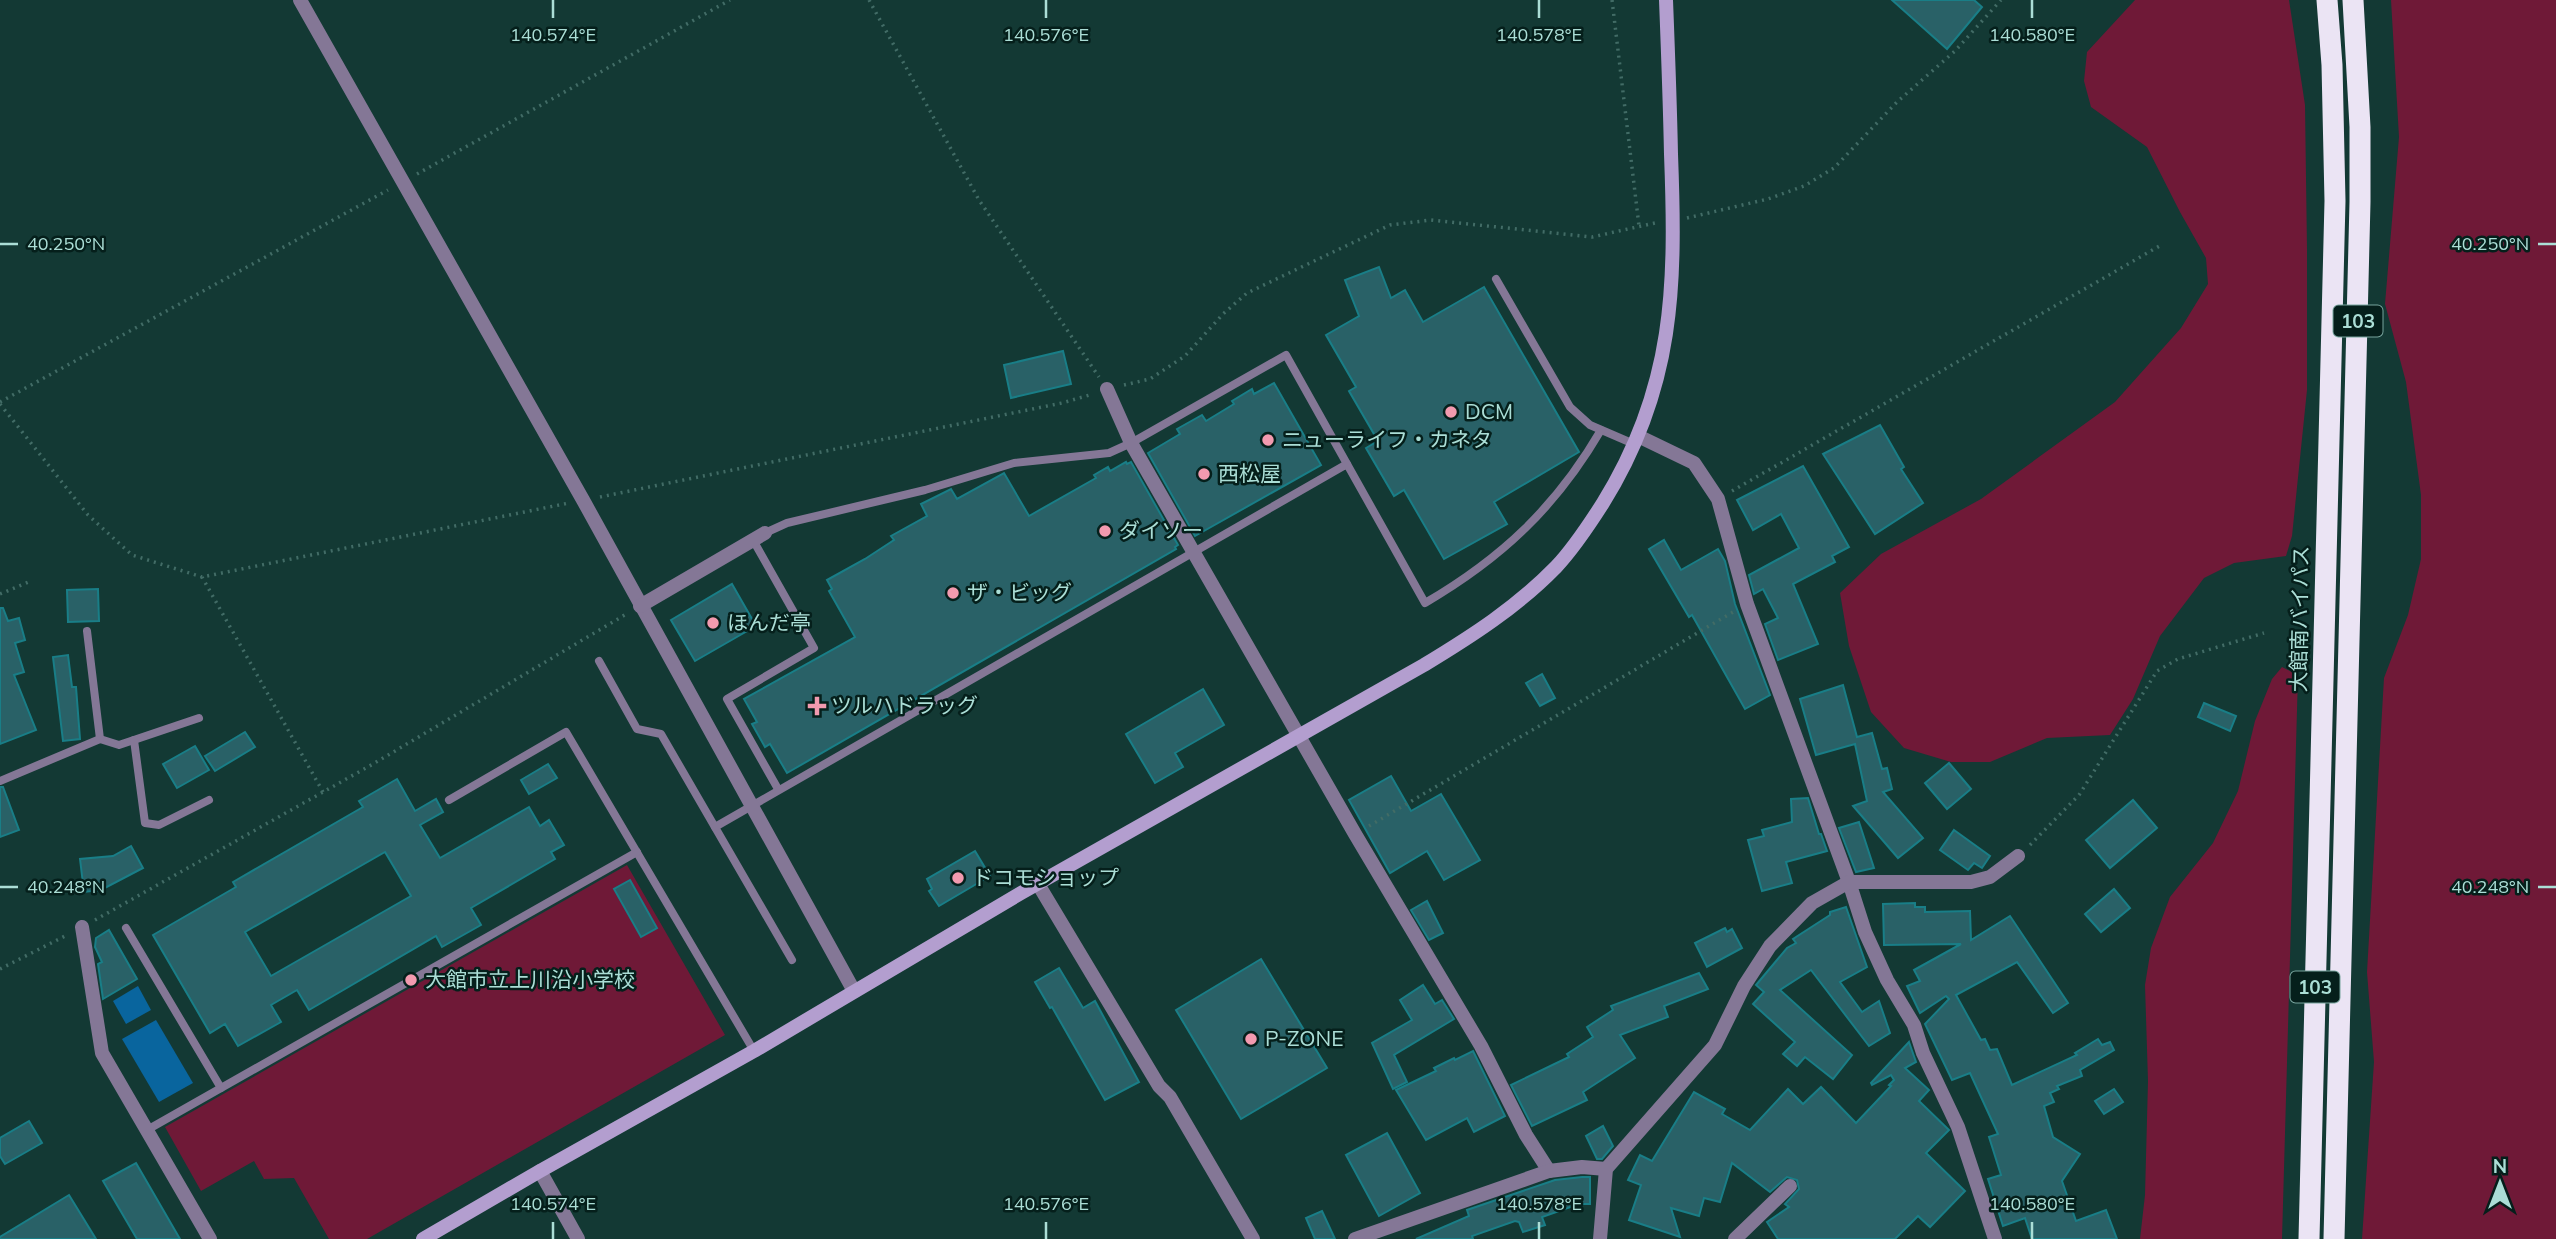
<svg xmlns="http://www.w3.org/2000/svg" width="2556" height="1239" font-family="Mulish,'Noto Sans JP',sans-serif">
<rect width="100%" height="100%" fill="#133934"/>
<!-- green -->
<g fill="#6f1937">
<polygon points="2135,0 2289,0 2305,105 2307,249 2307,390 2292,536 2286,556 2234,563 2204,578 2160,636 2133,699 2110,735 2047,738 1990,762 1951,762 1904,748 1871,712 1849,646 1840,593 1881,554 1981,499 2115,402 2181,328 2208,284 2206,258 2180,212 2147,147 2091,107 2084,81 2087,52"/>
<polygon points="2391,0 2556,0 2556,1239 2362,1239 2374,1062 2367,972 2384,678 2408,615 2421,559 2421,495 2406,382 2385,304 2399,137"/>
<polygon points="2282,667 2298,675 2282,1239 2140,1239 2145,1195 2148,1081 2145,985 2151,948 2170,897 2213,843 2238,791 2255,721 2272,679"/>
<polygon points="627,865 725,1035 367,1239 329,1239 294,1178 264,1179 254,1161 201,1191 165,1127"/>
</g>
<!-- water -->
<g fill="#09659e">
<polygon points="138,986 151,1010 126,1024 113,1001"/>
<polygon points="156,1020 193,1083 159,1102 122,1039"/>
</g>
<!-- building -->
<g fill="#296167" stroke="#197e87" stroke-width="2" fill-rule="evenodd">
<polygon points="1892,0 1974,0 1982,7 1947,49"/>
<polygon points="1379,267 1391,298 1405,290 1423,322 1484,287 1579,452 1494,502 1507,524 1444,559 1404,490 1394,496 1366,448 1378,441 1349,391 1356,387 1326,335 1359,316 1345,280"/>
<polygon points="1063,351 1071,384 1011,398 1004,365"/>
<polygon points="1274,383 1321,465 1195,536 1148,453 1180,434 1177,429 1202,415 1206,421 1234,404 1232,401 1252,389 1254,394"/>
<polygon points="1880,425 1904,467 1901,469 1923,503 1875,534 1823,454"/>
<polygon points="1126,462 1127,464 1131,462 1178,545 1175,547 1176,549 787,773 770,744 765,747 752,724 757,722 744,699 855,637 829,591 832,589 827,580 865,559 894,540 891,536 927,516 921,504 951,489 957,499 1004,473 1029,516 1096,478 1094,475 1108,467 1110,471"/>
<polygon points="1803,466 1849,547 1832,556 1835,562 1793,584 1818,644 1778,660 1765,624 1778,618 1763,589 1754,594 1749,575 1799,548 1781,514 1753,530 1737,500"/>
<polygon points="1664,540 1681,570 1718,549 1725,561 1735,604 1770,695 1745,709 1692,615 1689,617 1649,549"/>
<polygon points="732,584 756,626 695,661 671,620"/>
<polygon points="98,589 99,621 68,622 67,590"/>
<polygon points="0,608 3,608 8,621 19,618 25,640 15,643 24,672 14,675 36,730 0,744"/>
<polygon points="68,655 72,687 76,687 80,739 63,741 53,657"/>
<polygon points="1542,674 1555,698 1540,706 1526,683"/>
<polygon points="1843,685 1857,737 1872,733 1882,769 1887,768 1892,789 1883,792 1923,838 1898,858 1853,806 1867,801 1855,744 1816,755 1800,699"/>
<polygon points="1203,689 1224,725 1175,753 1183,767 1155,783 1126,734"/>
<polygon points="2204,703 2236,716 2230,731 2198,717"/>
<polygon points="245,732 255,747 215,771 205,756"/>
<polygon points="195,746 209,770 177,788 163,764"/>
<polygon points="1949,763 1971,789 1947,809 1925,783"/>
<polygon points="548,764 557,778 529,794 521,780"/>
<polygon points="1391,776 1411,811 1441,794 1480,860 1444,880 1427,851 1390,873 1349,800"/>
<path d="M397,779L415,811L436,799L443,812L420,825L440,858L529,807L540,826L549,820L564,845L551,852L555,859L471,908L481,925L442,947L436,936L309,1010L297,990L271,1005L281,1022L238,1046L225,1024L210,1033L153,935L236,887L233,882L363,807L359,801ZM385,852L411,896L271,976L245,932Z"/>
<polygon points="0,787 3,787 19,830 0,837"/>
<polygon points="1808,798 1819,834 1821,834 1827,851 1786,862 1792,883 1762,891 1748,840 1764,836 1762,830 1792,822 1791,799"/>
<polygon points="2133,800 2157,828 2110,868 2086,840"/>
<polygon points="1859,822 1874,868 1856,872 1839,828"/>
<polygon points="1954,830 1990,856 1982,868 1974,863 1968,870 1940,850"/>
<polygon points="131,846 143,868 101,890 84,892 80,859 113,856"/>
<polygon points="975,851 990,876 939,906 929,891 932,889 927,879"/>
<polygon points="630,880 657,928 641,937 614,889"/>
<polygon points="2114,889 2130,908 2101,932 2085,914"/>
<polygon points="1427,901 1443,933 1429,940 1411,910"/>
<polygon points="1915,903 1915,907 1925,907 1925,912 1970,911 1971,940 2010,916 2068,1003 2053,1013 2017,962 1956,995 1981,1040 1985,1039 1990,1050 1997,1049 2012,1085 2077,1055 2075,1053 2098,1039 2102,1045 2110,1042 2114,1050 2080,1070 2082,1076 2057,1086 2059,1089 2050,1093 2054,1102 2044,1106 2053,1137 2080,1154 2062,1181 2076,1221 2106,1210 2117,1239 2032,1239 2025,1218 2003,1226 1988,1179 2001,1175 1989,1137 1998,1134 1970,1073 1952,1080 1925,1024 1949,999 1946,996 1920,1013 1907,986 1920,981 1914,970 1961,944 1884,945 1883,904"/>
<polygon points="1846,907 1867,967 1840,982 1862,1012 1879,1001 1890,1033 1869,1046 1811,970 1780,990 1852,1055 1833,1079 1805,1057 1797,1066 1783,1054 1795,1042 1753,1004 1764,992 1756,985 1787,948 1796,943 1793,939 1830,915 1830,912"/>
<polygon points="1725,928 1727,932 1732,929 1742,948 1707,967 1695,943"/>
<polygon points="109,930 137,979 103,999 98,964 102,962 95,947 96,938"/>
<polygon points="1261,959 1327,1068 1241,1119 1176,1010"/>
<polygon points="1059,968 1083,1008 1095,1001 1139,1082 1105,1100 1052,1007 1050,1008 1035,982"/>
<polygon points="1699,973 1708,989 1664,1006 1668,1017 1620,1035 1635,1058 1583,1092 1587,1100 1532,1126 1511,1085 1569,1057 1567,1054 1593,1037 1587,1027 1613,1010 1611,1006"/>
<polygon points="1423,985 1435,1004 1442,1000 1454,1019 1394,1055 1407,1082 1393,1089 1372,1043 1412,1020 1400,1000"/>
<polygon points="1909,1042 1916,1062 1905,1068 1929,1090 1919,1101 1949,1130 1926,1153 1965,1191 1930,1227 1918,1216 1895,1239 1778,1239 1767,1222 1789,1207 1785,1204 1799,1189 1797,1180 1787,1177 1770,1192 1732,1163 1720,1202 1704,1198 1699,1216 1671,1208 1680,1237 1629,1220 1641,1185 1628,1180 1640,1155 1652,1161 1694,1092 1725,1109 1722,1114 1750,1130 1788,1089 1803,1104 1821,1087 1856,1123 1891,1086 1889,1085 1894,1080 1891,1075 1872,1085 1871,1083"/>
<polygon points="1473,1051 1505,1116 1474,1132 1467,1118 1426,1140 1396,1090 1436,1071 1434,1068 1454,1058 1455,1060"/>
<polygon points="2114,1089 2123,1102 2104,1114 2095,1101"/>
<polygon points="29,1121 42,1143 5,1164 0,1156 0,1138"/>
<polygon points="1603,1126 1613,1146 1602,1159 1597,1159 1586,1136"/>
<polygon points="1387,1133 1420,1193 1379,1216 1346,1155"/>
<polygon points="136,1163 180,1239 137,1239 103,1181"/>
<polygon points="1582,1177 1590,1177 1590,1204 1579,1204 1542,1217 1545,1225 1523,1232 1519,1222 1515,1221 1472,1236 1473,1239 1416,1239 1469,1216 1467,1210 1555,1180"/>
<polygon points="69,1195 96,1239 0,1239 0,1237"/>
<polygon points="1322,1211 1335,1239 1315,1239 1306,1218"/>
</g>
<g fill="none" stroke-linecap="round" stroke-linejoin="round">
<!-- path -->
<g stroke="#426c66" stroke-width="3.5" stroke-dasharray="2 5" stroke-linecap="butt">
<polyline points="869,0 979,200 1099,377"/>
<polyline points="1612,0 1639,226"/>
<polyline points="417,174 730,0"/>
<polyline points="1687,218 1768,199 1804,186 1834,168 1897,102 1955,51 2001,0"/>
<polyline points="1124,385 1150,379 1185,356 1223,314 1247,293 1390,225 1431,220 1592,237 1655,223"/>
<polyline points="0,402 388,190"/>
<polyline points="0,404 88,515 132,555 202,577"/>
<polyline points="1732,491 2163,244"/>
<polyline points="600,497 1062,403 1093,394"/>
<polyline points="0,594 31,581"/>
<polyline points="323,792 202,577 569,503"/>
<polyline points="1369,826 1733,612"/>
<polyline points="2030,845 2079,795 2157,671 2178,659 2264,633"/>
<polyline points="95,920 373,764 628,613"/>
<polyline points="0,969 67,935"/>
</g>
<!-- lane -->
<g stroke="#847796" stroke-width="8">
<polyline points="1496,279 1570,407 1590,425 1634,444"/>
<polyline points="765,533 787,523 925,490 1014,463 1109,453 1131,443 1286,355 1347,464"/>
<polyline points="753,540 814,648 727,699 778,789"/>
<polyline points="599,661 637,729 661,734 792,960"/>
<polyline points="100,739 119,745 199,718"/>
<polyline points="134,740 145,823 159,825 209,800"/>
<polyline points="0,781 100,739 87,631"/>
<polyline points="449,800 566,732 754,1051"/>
<path d="M715,827L1347,464L1425,603C1502,558 1556,507 1601,430"/>
<polyline points="126,928 221,1088"/>
<polyline points="147,1130 637,852"/>
</g>
<!-- street -->
<g stroke="#847796" stroke-width="14">
<polyline points="300,0 583,500 854,991"/>
<polyline points="1107,389 1131,443 1355,834 1481,1046 1526,1135 1549,1171"/>
<polyline points="1638,436 1694,463 1718,499 1747,604 1849,882 1865,932 1887,980 1914,1025 1923,1053 1958,1127 1995,1239"/>
<polyline points="640,606 765,533"/>
<polyline points="1038,884 1159,1086 1170,1097 1253,1239"/>
<polyline points="82,927 102,1053 210,1239"/>
<polyline points="540,1171 578,1239"/>
<polyline points="1355,1239 1549,1171 1582,1167 1606,1169"/>
<polyline points="1600,1239 1606,1169 1715,1045 1744,986 1770,946 1812,903 1849,882 1971,882 1990,877 2018,856"/>
<polyline points="1735,1239 1790,1186"/>
</g>
<!-- secondary -->
<path stroke="#b39ecf" stroke-width="14" d="M423,1239L540,1171L754,1051L1021,893L1424,665C1472,636 1517,607 1556,567C1574,548 1589,525 1603,503C1675,387 1676,285 1671,154C1670,103 1668,51 1666,0"/>
<!-- highway -->
<g stroke="#ebe4f4" stroke-width="21">
<polyline points="2309,1239 2335,201 2332,65 2327,0"/>
<polyline points="2334,1239 2360,202 2360,127 2353,0"/>
</g>
</g>
<!-- ticks -->
<path fill="none" stroke="#abded6" stroke-width="2.5" d="M553,0V18M1046,0V18M1539,0V18M2032,0V18M0,244H18M2538,244H2556M0,887H18M2538,887H2556M553,1222V1239M1046,1222V1239M1539,1222V1239M2032,1222V1239"/>
<!-- markers -->
<g fill="#f29aaf" stroke="#051f1b" stroke-width="2.5">
<circle cx="1451" cy="412" r="7"/>
<circle cx="1268" cy="440" r="7"/>
<circle cx="1204" cy="474" r="7"/>
<circle cx="1105" cy="531" r="7"/>
<circle cx="953" cy="593" r="7"/>
<circle cx="713" cy="623" r="7"/>
<path d="M813.5 695.5h7v7h7v7h-7v7h-7v-7h-7v-7h7z"/>
<circle cx="958" cy="878" r="7"/>
<circle cx="411" cy="980" r="7"/>
<circle cx="1251" cy="1039" r="7"/>
</g>
<g text-anchor="middle" stroke-width="5" stroke-linejoin="round" paint-order="stroke">
<!-- shield labels -->
<g fill="#051f1b" stroke="#79a59e" stroke-width="2">
<rect x="2333.5" y="305.5" width="49" height="31" rx="5"/>
<rect x="2290.5" y="971.5" width="49" height="31" rx="5"/>
</g>
<g font-size="19" font-weight="bold" fill="#abded6">
<text x="2358" y="328">103</text>
<text x="2315" y="994">103</text>
</g>
<!-- poi labels -->
<g font-size="21" fill="#abded6" stroke="#051f1b" text-anchor="start">
<text x="1465" y="419">DCM</text>
<text x="1282" y="447">ニューライフ・カネタ</text>
<text x="1218" y="481">西松屋</text>
<text x="1119" y="538">ダイソー</text>
<text x="967" y="600">ザ・ビッグ</text>
<text x="727" y="630">ほんだ亭</text>
<text x="831" y="713">ツルハドラッグ</text>
<text x="972" y="885">ドコモショップ</text>
<text x="425" y="987">大館市立上川沿小学校</text>
<text x="1265" y="1046">P-ZONE</text>
</g>
<!-- street labels -->
<g font-size="21" fill="#abded6" stroke="#051f1b">
<text transform="translate(2300 619) rotate(-89)" y="7">大館南バイパス</text>
</g>
</g>
<g font-size="18" text-anchor="middle" fill="#abded6" stroke="#051f1b" stroke-width="5" stroke-linejoin="round" paint-order="stroke">
<text x="553" y="41">140.574°E</text>
<text x="1046" y="41">140.576°E</text>
<text x="1539" y="41">140.578°E</text>
<text x="2032" y="41">140.580°E</text>
<text x="66" y="250">40.250°N</text>
<text x="2490" y="250">40.250°N</text>
<text x="66" y="893">40.248°N</text>
<text x="2490" y="893">40.248°N</text>
<text x="553" y="1210">140.574°E</text>
<text x="1046" y="1210">140.576°E</text>
<text x="1539" y="1210">140.578°E</text>
<text x="2032" y="1210">140.580°E</text>
</g>
<!-- north arrow -->
<g transform="translate(2500 1183)" stroke="#051f1b" stroke-width="5" paint-order="stroke">
<path d="M0-5L12 26L0 18L-12 26Z" fill="#abded6"/>
<text y="-10" font-size="19" font-weight="bold" text-anchor="middle" fill="#abded6">N</text>
</g>
</svg>
